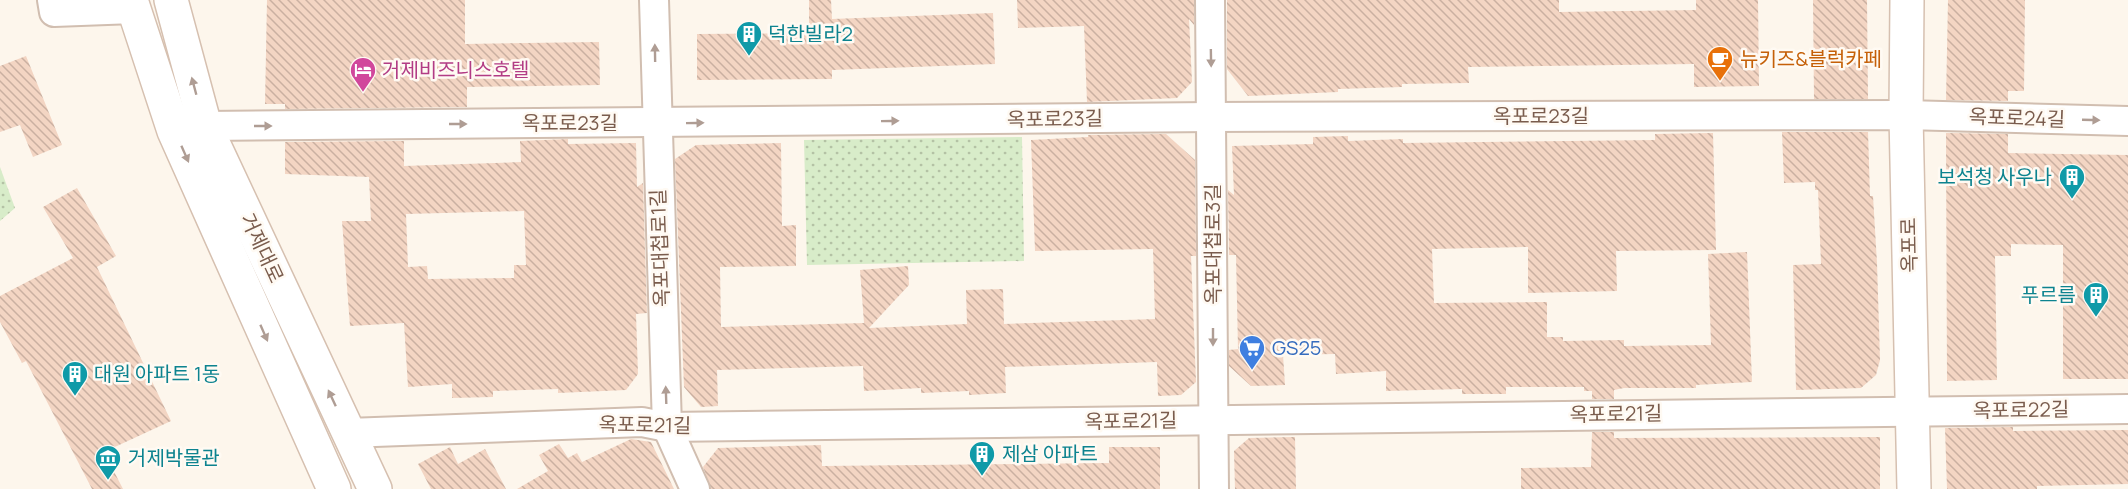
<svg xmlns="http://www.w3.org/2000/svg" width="2128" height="489" font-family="Manrope,'Noto Sans KR',sans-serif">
<defs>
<pattern id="green-dots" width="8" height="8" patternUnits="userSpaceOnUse" patternTransform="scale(1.5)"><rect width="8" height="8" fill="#d8ecc9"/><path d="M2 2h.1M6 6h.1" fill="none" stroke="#b4c2a5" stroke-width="1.8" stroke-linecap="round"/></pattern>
<pattern id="building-back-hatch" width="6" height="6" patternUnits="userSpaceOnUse" patternTransform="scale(1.5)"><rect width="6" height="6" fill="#f3d5c3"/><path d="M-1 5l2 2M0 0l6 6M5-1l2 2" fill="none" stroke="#cab0a1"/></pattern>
</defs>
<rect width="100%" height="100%" fill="#fdf6ec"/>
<!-- green -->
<g fill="url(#green-dots)">
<polygon points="1022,137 1024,261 807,265 804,140"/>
<polygon points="0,167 15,208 0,221"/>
</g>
<!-- building -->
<g fill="url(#building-back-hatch)" fill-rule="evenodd">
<polygon points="267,0 465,0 465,44 599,42 600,85 467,87 467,107 285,109 285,104 265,104"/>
<polygon points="809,0 831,0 832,19 993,13 995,64 832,70 832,79 697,80 697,34 809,33"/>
<polygon points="1017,0 1194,0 1194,25 1189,19 1192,82 1177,98 1087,102 1084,26 1018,28"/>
<polygon points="1227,0 1559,0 1559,12 1696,10 1696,0 1758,0 1759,86 1694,87 1694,64 1468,67 1469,83 1402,84 1402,87 1338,89 1338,92 1248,96 1227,69"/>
<polygon points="1813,0 1867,0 1868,99 1814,99"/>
<polygon points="1948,0 2025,0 2024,91 2008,91 2008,101 1946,100"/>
<polygon points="26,56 62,145 33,157 20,125 0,132 0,66"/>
<polygon points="1782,132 1868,132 1870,196 1873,196 1877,263 1880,360 1876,375 1861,388 1796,390 1793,265 1821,264 1818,190 1815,190 1815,182 1784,183"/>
<polygon points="1713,133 1716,250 1616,251 1617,291 1528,293 1528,247 1432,249 1434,303 1547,302 1547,337 1563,337 1563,341 1624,340 1624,346 1711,345 1708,254 1747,252 1752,382 1696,385 1696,388 1624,388 1614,390 1614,399 1592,399 1592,391 1584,391 1584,387 1506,387 1506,394 1462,394 1462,389 1386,391 1386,371 1336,374 1335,354 1283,355 1285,385 1251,386 1229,366 1229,350 1238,349 1236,255 1229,255 1228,190 1234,195 1232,146 1313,144 1313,137 1348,136 1348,141 1403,139 1403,143 1655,140 1655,134"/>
<polygon points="1946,133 2008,134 2008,153 2128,155 2128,379 2063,379 2063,245 2011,244 2011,256 1995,256 1997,380 1947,381"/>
<polygon points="1166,134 1195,160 1196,256 1191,256 1196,382 1181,395 1158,396 1157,362 1005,367 1006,393 969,395 969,391 921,393 921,388 864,391 863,366 717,370 718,406 701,407 684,387 675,159 696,145 781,143 782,226 796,225 796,266 720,267 721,327 864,323 860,270 908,266 909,285 869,328 967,324 966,290 1003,289 1004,324 1155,319 1153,249 1035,251 1031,140 1088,137 1088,135"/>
<path d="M568,139V144L636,143L637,187L643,183L647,313L636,314L638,374L626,390L558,393V389L493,391V397L452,398V384L408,387L404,323L350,326L342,221H371L369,177L285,174V142L404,141V166L521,162L520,141ZM524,211L526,265H514V278L428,279L427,266L408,267L406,214Z"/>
<polygon points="77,188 116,256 97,267 171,421 104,452 123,489 92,489 26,361 22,363 0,322 0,296 73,258 43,207"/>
<polygon points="2013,427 2013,431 2128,430 2128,484 2037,486 2037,489 1947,489 1945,428"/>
<polygon points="1592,432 1614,432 1614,438 1880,437 1880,489 1521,489 1521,468 1591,467"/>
<polygon points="1295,437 1296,489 1235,489 1234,451 1249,438"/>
<polygon points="631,439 651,442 674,489 517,489 548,471 539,455 559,444 568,458 577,453 582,462"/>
<polygon points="821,445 822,466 1109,463 1109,447 1160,447 1160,489 711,489 703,467 718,448"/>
<polygon points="450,447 458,464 485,449 506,489 431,489 418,464"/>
</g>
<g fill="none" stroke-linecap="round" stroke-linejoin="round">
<!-- street casing -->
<g stroke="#d1beb0" stroke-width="32">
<g id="street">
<polyline points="52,0 54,12 134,9"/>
<polyline points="654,0 667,427 695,489"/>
<polyline points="1210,0 1214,489"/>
<polyline points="205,126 1212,117 1906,115 2128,121"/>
<polyline points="348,433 642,422 667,427 2128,409"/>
</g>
</g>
<!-- secondary casing -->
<g stroke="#d6c0b0" stroke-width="36">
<g id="secondary">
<polyline points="131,0 174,131 334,489"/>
<polyline points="171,0 205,126 375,489"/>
<polyline points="1907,0 1906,115 1914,489"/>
</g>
</g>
<!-- street -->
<use href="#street" stroke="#fff" stroke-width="28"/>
<!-- secondary -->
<use href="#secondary" stroke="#fff" stroke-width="33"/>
</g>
<!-- one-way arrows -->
<defs><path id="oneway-solid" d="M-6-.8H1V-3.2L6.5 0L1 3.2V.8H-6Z" transform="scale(1.5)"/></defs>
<g fill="#af9d94">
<use href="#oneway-solid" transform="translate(655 53) rotate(-91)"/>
<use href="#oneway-solid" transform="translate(1211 58) rotate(89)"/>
<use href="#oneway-solid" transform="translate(194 86) rotate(-105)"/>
<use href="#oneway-solid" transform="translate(2091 120) rotate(2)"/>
<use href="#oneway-solid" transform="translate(890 121) rotate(-1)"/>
<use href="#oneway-solid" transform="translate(695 123) rotate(-1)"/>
<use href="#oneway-solid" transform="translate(458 124)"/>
<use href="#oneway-solid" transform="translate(263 126)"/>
<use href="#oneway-solid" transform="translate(185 154) rotate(66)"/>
<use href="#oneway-solid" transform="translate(264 333) rotate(66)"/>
<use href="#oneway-solid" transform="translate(1213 337) rotate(90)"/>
<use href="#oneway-solid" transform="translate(666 395) rotate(-92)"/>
<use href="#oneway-solid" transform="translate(332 398) rotate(-115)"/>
</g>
<!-- icons -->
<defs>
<g id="building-pin" transform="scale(1.35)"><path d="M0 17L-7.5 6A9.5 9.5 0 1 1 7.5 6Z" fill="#0f9aa8" stroke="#fffaf3"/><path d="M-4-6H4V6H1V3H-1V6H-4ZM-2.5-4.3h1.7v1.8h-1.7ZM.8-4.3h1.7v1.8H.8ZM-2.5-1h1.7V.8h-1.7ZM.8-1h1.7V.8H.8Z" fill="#fff"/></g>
<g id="cafe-pin" transform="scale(1.35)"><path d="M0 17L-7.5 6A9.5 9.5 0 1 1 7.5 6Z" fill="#e8710a" stroke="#fffaf3"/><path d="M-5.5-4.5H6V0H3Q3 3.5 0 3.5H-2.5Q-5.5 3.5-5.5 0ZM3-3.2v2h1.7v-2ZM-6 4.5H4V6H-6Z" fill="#fff"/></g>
<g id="hotel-pin" transform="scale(1.35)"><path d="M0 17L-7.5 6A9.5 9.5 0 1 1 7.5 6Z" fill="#d1479c" stroke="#fffaf3"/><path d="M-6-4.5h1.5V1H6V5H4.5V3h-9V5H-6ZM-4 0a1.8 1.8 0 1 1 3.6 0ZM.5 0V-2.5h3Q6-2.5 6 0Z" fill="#fff"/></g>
<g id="supermarket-pin" transform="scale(1.35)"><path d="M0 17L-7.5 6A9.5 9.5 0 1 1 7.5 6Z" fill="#3f7fe0" stroke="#fffaf3"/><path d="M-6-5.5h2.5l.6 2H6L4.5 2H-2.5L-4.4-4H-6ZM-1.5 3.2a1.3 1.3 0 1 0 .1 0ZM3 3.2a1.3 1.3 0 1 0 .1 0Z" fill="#fff"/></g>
<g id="museum-pin" transform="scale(1.35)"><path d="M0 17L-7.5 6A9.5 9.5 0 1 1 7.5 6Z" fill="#0f9aa8" stroke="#fffaf3"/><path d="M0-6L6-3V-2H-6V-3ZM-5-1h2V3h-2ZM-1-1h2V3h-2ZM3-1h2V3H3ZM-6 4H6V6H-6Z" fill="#fff"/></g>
</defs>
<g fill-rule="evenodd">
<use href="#building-pin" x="749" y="34"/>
<use href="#cafe-pin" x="1720" y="59"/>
<use href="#hotel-pin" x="363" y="70"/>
<use href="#building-pin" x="2072" y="177"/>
<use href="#building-pin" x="2096" y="295"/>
<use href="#supermarket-pin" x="1252" y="348"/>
<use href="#building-pin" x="75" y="374"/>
<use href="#building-pin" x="982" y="454"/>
<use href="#museum-pin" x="108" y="458"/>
</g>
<g text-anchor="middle" stroke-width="5" stroke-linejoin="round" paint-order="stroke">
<!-- culture labels -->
<g font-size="20" fill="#0d838f" stroke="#fffaf3" text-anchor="start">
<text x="768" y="41">덕한빌라2</text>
<text x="2052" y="184" text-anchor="end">보석청 사우나</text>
<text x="2076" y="302" text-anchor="end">푸르름</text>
<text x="94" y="381">대원 아파트 1동</text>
<text x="1002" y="461">제삼 아파트</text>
<text x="128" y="465">거제박물관</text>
</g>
<!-- food labels -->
<g font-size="20" fill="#c56008" stroke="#fffaf3" text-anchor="start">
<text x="1740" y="66">뉴키즈&amp;블럭카페</text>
</g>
<!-- hotel labels -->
<g font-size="20" fill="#b23c85" stroke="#fffaf3" text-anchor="start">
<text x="382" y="77">거제비즈니스호텔</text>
</g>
<!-- street labels -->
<g font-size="20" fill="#7a5c4d" stroke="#fffaf3">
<text x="1541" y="123">옥포로23길</text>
<text transform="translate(2017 118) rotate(2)" y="7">옥포로24길</text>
<text transform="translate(1055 119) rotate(-1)" y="7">옥포로23길</text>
<text x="570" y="130">옥포로23길</text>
<text transform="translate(1213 244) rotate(-90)" y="7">옥포대첩로3길</text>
<text transform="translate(1909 245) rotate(-91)" y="7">옥포로</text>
<text transform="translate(262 248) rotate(65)" y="7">거제대로</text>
<text transform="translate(660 248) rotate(-92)" y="7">옥포대첩로1길</text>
<text transform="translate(2021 410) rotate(-1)" y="7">옥포로22길</text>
<text transform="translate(1616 414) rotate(-1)" y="7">옥포로21길</text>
<text transform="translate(1131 421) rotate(-1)" y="7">옥포로21길</text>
<text transform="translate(645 425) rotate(1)" y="7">옥포로21길</text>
</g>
<!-- shop labels -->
<g font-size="20" fill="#366cbe" stroke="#fffaf3" text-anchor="start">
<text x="1272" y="355">GS25</text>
</g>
</g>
</svg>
